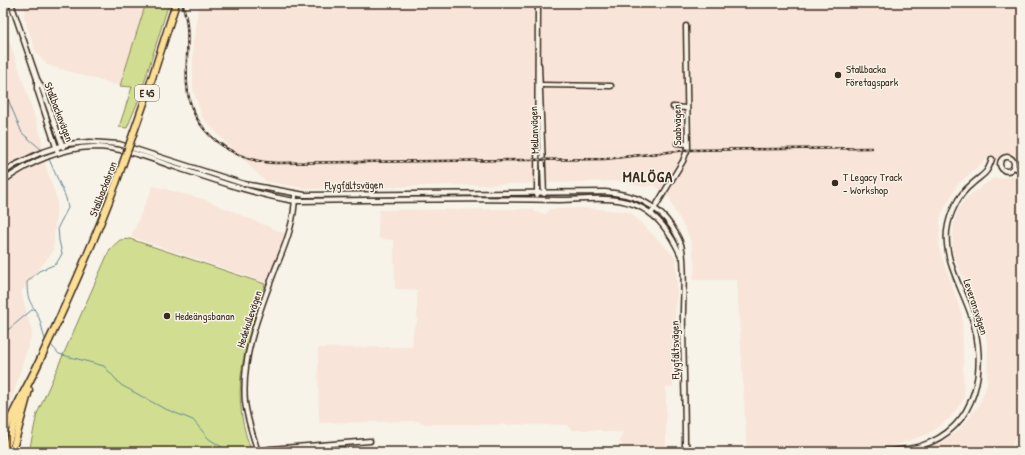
<svg xmlns="http://www.w3.org/2000/svg" width="1025" height="455" font-family="'Patrick Hand',sans-serif">
<rect width="100%" height="100%" fill="#f7f3e8"/>
<filter id="ink" filterUnits="userSpaceOnUse"><feTurbulence type="fractalNoise" baseFrequency=".025" numOctaves="2"/><feDisplacementMap in="SourceGraphic" scale="8" xChannelSelector="R" yChannelSelector="G"/><feConvolveMatrix kernelMatrix="1 2 1 2 8 2 1 2 1" color-interpolation-filters="sRGB"/></filter>
<g filter="url(#ink)">
<!-- built -->
<g fill="#f8e4d8">
<polygon points="24,3 146,3 120,86 47,65 36,52 24,16"/>
<polygon points="199,3 1022,3 1022,159 986,159 957,185 940,217 939,249 962,315 964,399 950,418 928,434 895,445 747,452 737,280 693,280 695,267 692,245 686,229 674,210 670,198 654,185 643,187 621,181 310,189 265,181 225,142 202,117 193,89 193,44"/>
<polygon points="3,22 41,136 45,164 57,200 53,251 21,292 32,333 3,428"/>
<polygon points="1022,176 1022,421 1009,452 907,452 943,442 960,429 979,405 987,385 988,345 982,323 952,250 954,224 958,209 966,198 992,179"/>
<polygon points="153,186 203,199 286,234 267,283 131,237"/>
<polygon points="585,208 630,212 676,258 677,293 673,343 673,387 666,387 666,447 624,448 620,441 623,432 604,432 601,430 572,430 567,425 426,424 418,421 319,423 318,348 412,347 414,325 417,324 417,290 395,289 394,240 380,239 378,234 379,210 533,209 535,212 546,214 549,209"/>
</g>
<!-- green -->
<g fill="#d1de91" stroke="#868458">
<polygon points="146,3 169,3 139,99 127,128 119,127 132,87 120,86"/>
<path d="M130,239L265,284C247,341 228,388 250,447L249,452H29L37,414L110,249L120,240Z"/>
</g>
<g fill="none" stroke-linecap="round" stroke-linejoin="round">
<!-- stream -->
<g stroke="#648693" stroke-width="1">
<polyline points="3,87 22,133 42,150"/>
<polyline points="3,334 33,309"/>
<path d="M45,339C42,332 42,324 39,318C31,301 27,303 27,282L39,271L56,264L62,254L59,240L58,227L68,208L66,198L49,159"/>
<polyline points="52,346 59,354 104,366 121,385 163,408 193,420 209,439 230,452"/>
</g>
<!-- minor casing -->
<g stroke="#3b2a1e" stroke-width="7">
<g id="minor">
<polyline points="11,3 37,79 42,88 63,147"/>
<polyline points="539,65 544,194"/>
<polyline points="37,80 37,89 58,153"/>
<polyline points="539,85 611,86"/>
<polyline points="673,107 686,108"/>
<polyline points="677,143 687,144"/>
<circle cx="1007" cy="164" r="7"/>
<polyline points="1014,167 1022,171"/>
<path d="M3,173L13,166L40,153L67,144L90,142L119,144L244,184L305,195L605,192C633,194 656,203 672,227C676,233 681,241 682,249C686,276 682,303 683,331C684,371 685,412 685,452"/>
<path d="M3,181C30,162 60,148 93,147C121,147 149,158 175,167C215,180 253,194 295,201C383,200 471,198 559,200C586,200 617,194 642,208C661,218 673,238 681,256"/>
<polyline points="537,195 538,3"/>
<polyline points="651,214 683,161 688,148 686,26"/>
<polyline points="687,445 689,452"/>
<path d="M258,452C253,436 247,419 245,402C241,355 260,311 276,267C286,244 295,220 295,194"/>
<polyline points="258,452 270,449 370,441"/>
<path d="M843,452C868,451 897,453 921,446C979,427 988,365 971,315C962,288 944,261 947,231C949,214 958,195 972,184C983,174 987,175 992,159"/>
<polyline points="1017,452 1022,438"/>
</g>
</g>
<!-- major casing -->
<g stroke="#3b2a1e" stroke-width="8">
<polyline id="major" points="5,452 21,403"/>
</g>
<!-- highway casing -->
<g stroke="#3b2a1e" stroke-width="9">
<g id="highway">
<path d="M3,436C13,410 27,388 39,362C67,303 93,244 116,183"/>
<polyline points="12,452 29,390"/>
</g>
</g>
<!-- minor -->
<use href="#minor" stroke="#f7f3e8" stroke-width="4"/>
<!-- major -->
<use href="#major" stroke="#fbdf96" stroke-width="5.5"/>
<!-- highway -->
<use href="#highway" stroke="#fbdf96" stroke-width="6"/>
<!-- rail casing -->
<g stroke="#3b2a1e" stroke-width="2.5">
<path id="rail" d="M182,3C192,30 185,57 187,85C190,132 233,162 277,163L605,159L687,150L871,148"/>
</g>
<!-- rail -->
<use href="#rail" stroke="#f7f3e8" stroke-width="1" stroke-dasharray="3" stroke-linecap="butt"/>
<!-- highway-bridge casing -->
<g stroke="#3b2a1e" stroke-width="9" stroke-linecap="butt">
<polyline id="highway-bridge" points="116,183 145,100 176,3"/>
</g>
<!-- highway-bridge -->
<use href="#highway-bridge" stroke="#fbdf96" stroke-width="6"/>
</g>
</g>
<!-- markers -->
<g fill="#3b2a1e" stroke="#f7f3e8" stroke-width="1.5">
<circle cx="838" cy="75" r="4"/>
<circle cx="835" cy="183" r="4"/>
<circle cx="167" cy="316" r="4"/>
</g>
<g text-anchor="middle" stroke-width="3" stroke-linejoin="round" paint-order="stroke">
<!-- shield labels -->
<rect fill="#f7f3e8" stroke="#73665b" stroke-width="1" x="135" y="85" width="24" height="16" rx="3"/>
<g font-size="10" font-weight="bold" fill="#3b2a1e">
<text x="147" y="97">E 45</text>
</g>
<!-- poi labels -->
<g font-size="11" fill="#3b2a1e" stroke="#f7f3e8" text-anchor="start">
<text x="846" y="73">Stallbacka<tspan x="846" dy="13">Företagspark</tspan></text>
<text x="843" y="181">T Legacy Track<tspan x="843" dy="13">- Workshop</tspan></text>
<text x="175" y="320">Hedeängsbanan</text>
</g>
<!-- street labels -->
<g font-size="11" fill="#3b2a1e" stroke="#f7f3e8">
<text transform="translate(59 112) rotate(69)" y="4">Stallbackavägen</text>
<text transform="translate(677 125) rotate(-91)" y="4">Saabvägen</text>
<text transform="translate(534 130) rotate(-92)" y="4">Mellanvägen</text>
<text transform="translate(354 185) rotate(-1)" y="4">Flygfältsvägen</text>
<text transform="translate(103 189) rotate(-69)" y="4">Stallbackabron</text>
<text transform="translate(976 307) rotate(72)" y="4">Leveransvägen</text>
<text transform="translate(249 319) rotate(-72)" y="4">Hedekullevägen</text>
<text transform="translate(675 350) rotate(-91)" y="4">Flygfältsvägen</text>
</g>
<!-- district labels -->
<g font-size="15" font-weight="bold" letter-spacing="1" fill="#3b2a1e" stroke="#f7f3e8">
<text x="648" y="182">MALÖGA</text>
</g>
</g>
<!-- margin -->
<rect width="1025" height="455" fill="none" stroke="#f7f3e8" stroke-width="16"/>
<rect x="8" y="8" width="1009" height="439" fill="none" stroke="#3b2a1e" stroke-width="1.5" filter="url(#ink)"/>
</svg>
